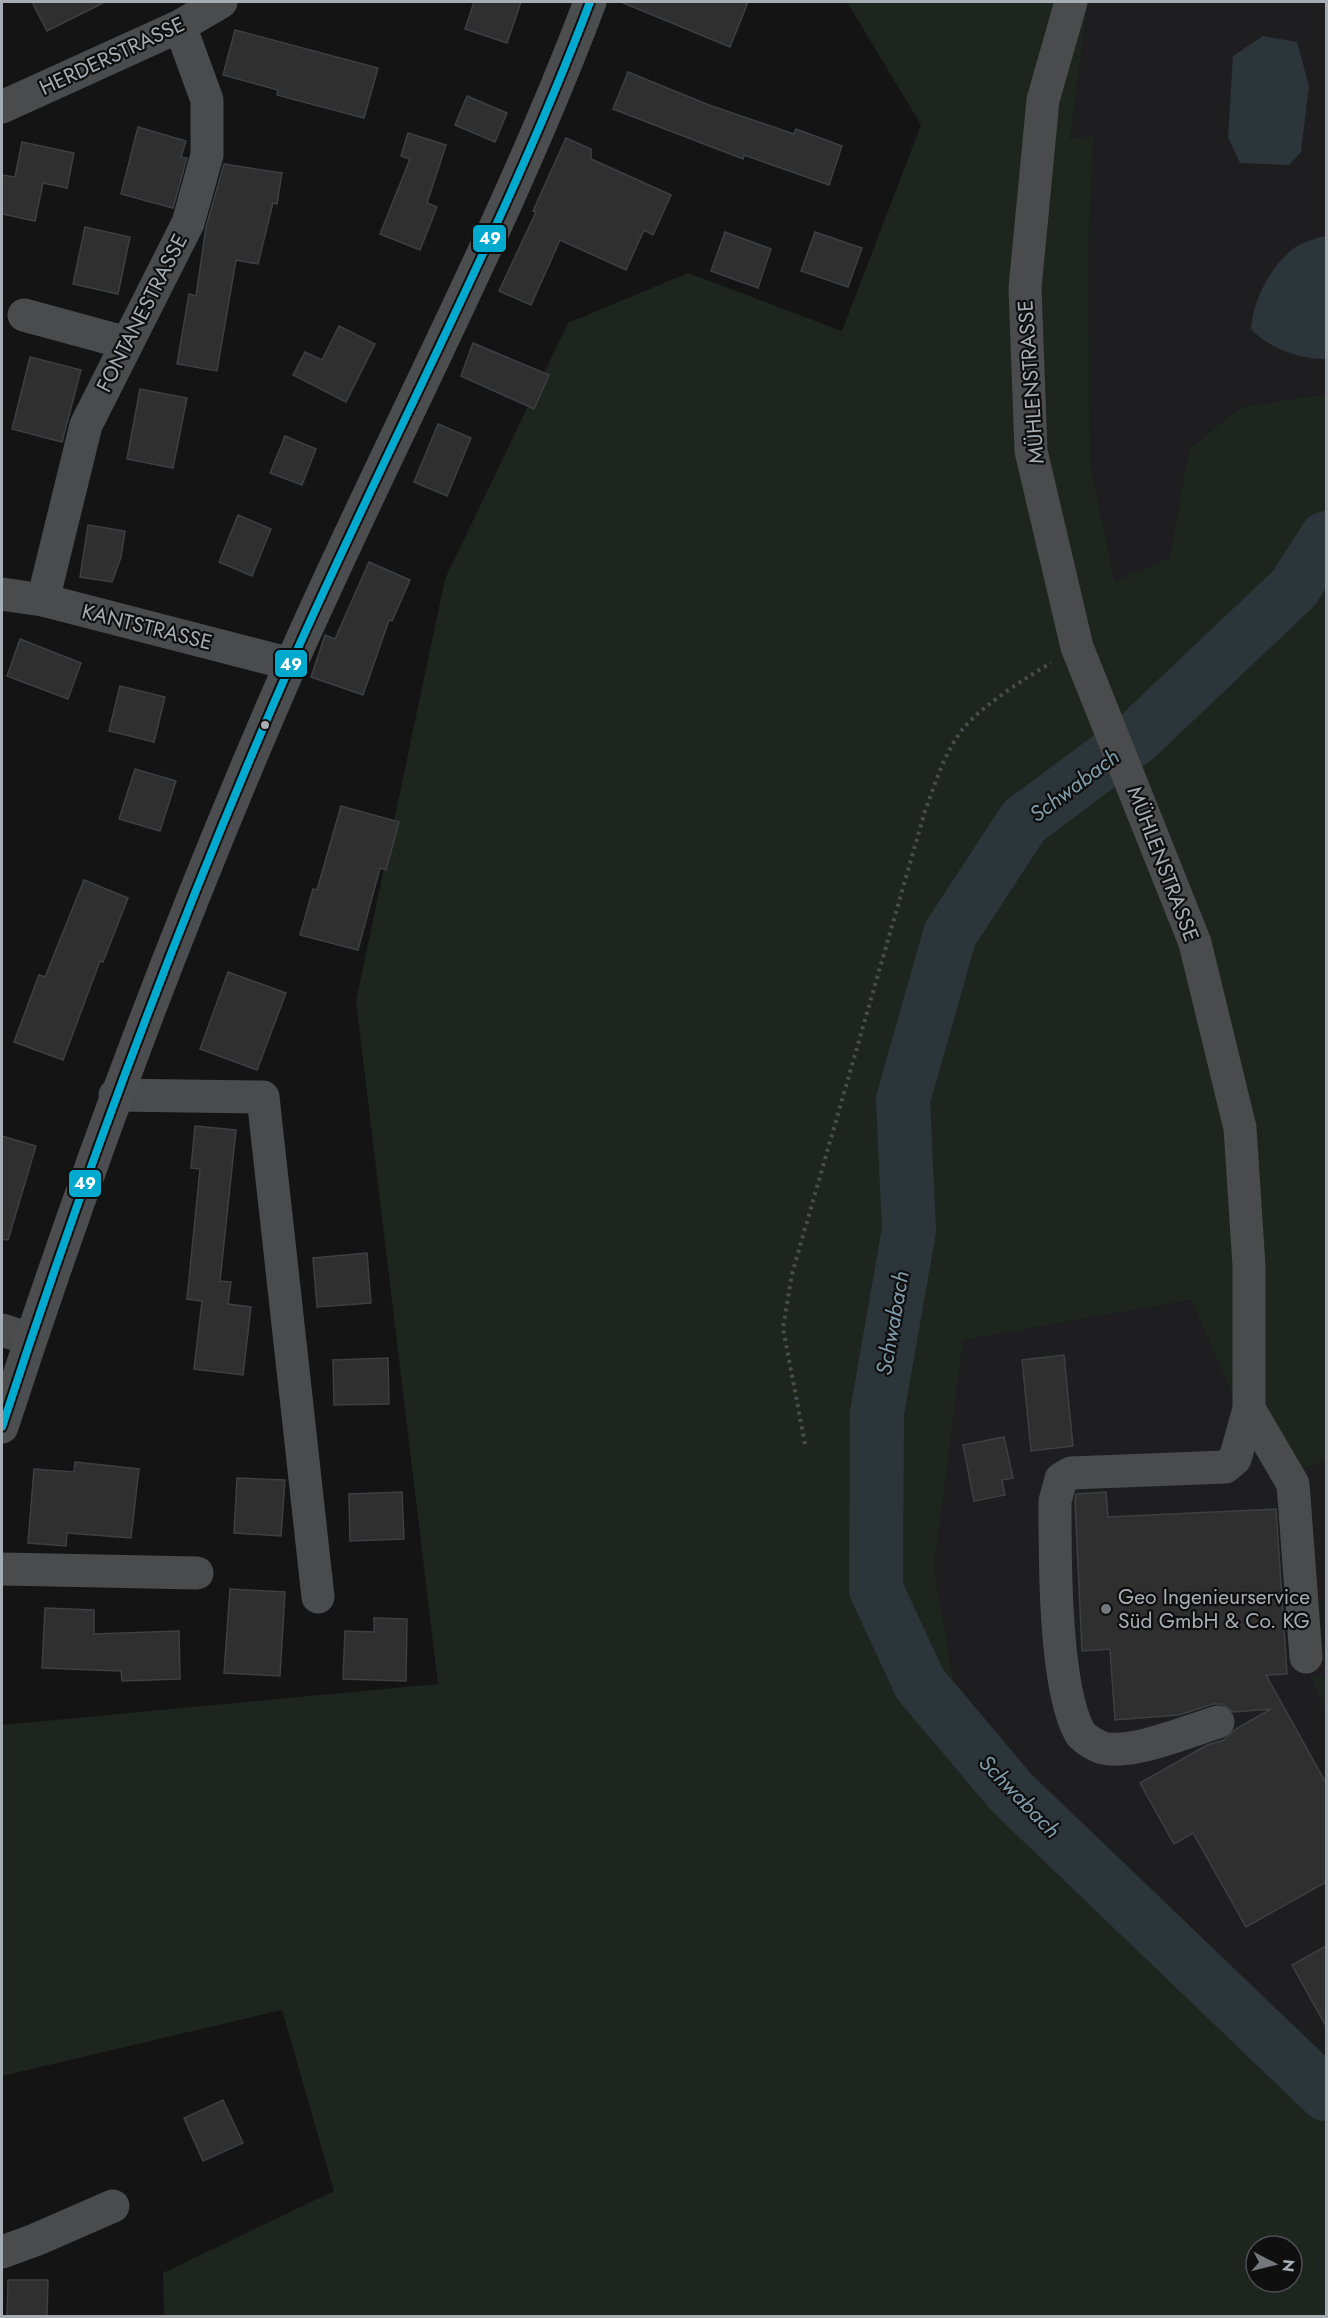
<svg xmlns="http://www.w3.org/2000/svg" width="1328" height="2318" font-family="Jost,sans-serif">
<rect width="100%" height="100%" fill="#141415"/>
<!-- built -->
<g fill="#1e1e20">
<polygon points="1088,2 1326,2 1326,394 1241,407 1189,449 1170,557 1115,581 1090,465 1088,250 1094,137 1070,140"/>
<polygon points="1191,1300 1271,1482 1326,1460 1326,1679 1310,1675 1326,1711 1326,2068 959,1714 934,1569 962,1340"/>
</g>
<!-- green -->
<g fill="#1e251f" fill-rule="evenodd">
<path d="M847,2H1088L1070,139L1094,136L1088,250L1090,465L1115,581L1170,557L1189,449L1241,407L1326,394V1460L1271,1482L1191,1300L963,1340L934,1569L959,1714L1326,2068V2316H164L163,2273L334,2191L282,2010L2,2076V1725L438,1684L356,1001L445,579L568,323L688,273L842,331L921,125ZM1256,2246H1292V2282H1256Z"/>
<polygon points="1309,1674 1326,1679 1326,1711"/>
</g>
<!-- water -->
<g fill="#2c3539">
<polygon points="1263,36 1297,42 1309,86 1301,152 1289,165 1240,163 1228,137 1233,56"/>
<path d="M1320,237H1326V359C1302,360 1268,348 1251,329C1253,300 1270,267 1294,248C1301,243 1312,240 1320,237Z"/>
</g>
<g fill="none" stroke-linecap="round" stroke-linejoin="round">
<!-- river -->
<polyline stroke="#2c3539" stroke-width="54" points="1326,538 1294,588 1137,737 1024,821 950,934 903,1100 909,1230 877,1413 876,1589 920,1684 1012,1793 1326,2094"/>
</g>
<!-- building -->
<g fill="#2f2f30" stroke="#3d3f41" stroke-width="1.5">
<polygon points="32,2 105,2 47,31"/>
<polygon points="474,2 521,2 507,43 465,29"/>
<polygon points="621,2 748,2 730,47"/>
<polygon points="235,30 378,68 364,118 277,95 278,90 223,75"/>
<polygon points="628,72 709,105 794,134 796,129 842,146 829,185 744,155 743,159 613,109"/>
<polygon points="467,96 507,113 495,142 455,125"/>
<polygon points="138,127 186,141 181,157 187,158 173,208 121,194"/>
<polygon points="408,133 446,145 427,203 437,207 420,250 380,234 410,159 401,156"/>
<polygon points="566,138 591,149 591,159 671,195 653,235 644,230 626,270 560,240 531,305 499,291 536,212 533,211"/>
<polygon points="22,142 74,153 67,188 43,183 35,221 2,214 2,175 15,177"/>
<polygon points="224,164 282,173 277,204 273,203 258,264 236,260 217,371 177,364 189,294 196,296 206,227"/>
<polygon points="85,227 130,237 118,294 73,284"/>
<polygon points="725,232 771,249 758,288 711,271"/>
<polygon points="815,232 862,248 848,287 801,271"/>
<polygon points="339,326 375,344 346,402 293,375 305,352 322,360"/>
<polygon points="473,343 549,375 534,409 461,376"/>
<polygon points="30,357 81,370 62,442 12,429"/>
<polygon points="140,389 187,398 173,468 127,459"/>
<polygon points="438,424 471,438 447,496 414,482"/>
<polygon points="285,436 316,449 302,485 270,473"/>
<polygon points="238,515 271,529 252,576 219,562"/>
<polygon points="88,525 125,531 121,557 112,582 80,577"/>
<polygon points="369,562 410,580 392,621 389,620 363,695 311,677 325,635 335,639"/>
<polygon points="20,639 81,663 68,699 7,676"/>
<polygon points="120,686 165,697 154,742 109,731"/>
<polygon points="135,769 176,781 160,831 119,819"/>
<polygon points="341,806 399,822 386,870 380,868 358,950 300,935 313,889 317,890"/>
<polygon points="84,880 128,898 103,962 100,961 63,1060 14,1042 39,975 45,977"/>
<polygon points="228,972 286,993 257,1070 200,1049"/>
<polygon points="195,1126 236,1130 220,1281 231,1282 228,1304 251,1307 243,1375 194,1369 202,1301 187,1299 200,1169 191,1168"/>
<polygon points="2,1136 36,1146 8,1240 2,1239"/>
<polygon points="367,1253 371,1303 317,1307 313,1258"/>
<polygon points="1064,1355 1073,1446 1031,1451 1022,1360"/>
<polygon points="388,1358 389,1404 334,1405 333,1360"/>
<polygon points="1004,1437 1013,1478 1002,1480 1005,1495 974,1501 963,1445"/>
<polygon points="75,1462 139,1469 131,1538 67,1533 66,1546 28,1543 34,1469 74,1472"/>
<polygon points="237,1478 285,1480 281,1536 234,1533"/>
<polygon points="402,1492 404,1539 350,1541 349,1494"/>
<polygon points="1106,1492 1108,1517 1276,1509 1287,1674 1266,1675 1326,1783 1326,1882 1246,1927 1193,1833 1174,1844 1140,1783 1207,1745 1224,1740 1234,1730 1271,1709 1233,1712 1222,1704 1213,1704 1179,1715 1115,1720 1110,1649 1082,1651 1075,1501 1076,1494"/>
<polygon points="230,1589 285,1592 280,1676 224,1673"/>
<polygon points="45,1608 94,1610 94,1634 179,1631 180,1679 122,1681 121,1671 42,1668"/>
<polygon points="374,1618 407,1619 406,1681 343,1679 345,1631 374,1632"/>
<polygon points="1326,1946 1326,2026 1292,1965"/>
<polygon points="223,2100 243,2143 203,2161 184,2118"/>
<polygon points="8,2280 48,2280 47,2316 7,2316"/>
</g>
<g fill="none" stroke-linecap="round" stroke-linejoin="round">
<!-- path -->
<path stroke="#4a4c4e" stroke-width="4" stroke-dasharray="3 4.5" stroke-linecap="butt" d="M805,1444L783,1328L792,1274L925,811C935,784 944,754 962,730C980,707 1025,678 1051,663"/>
<!-- minor -->
<g stroke="#494b4d" stroke-width="33">
<polyline points="1071,2 1043,100 1025,288 1031,451 1077,647 1195,943 1240,1128 1249,1266 1249,1409 1293,1484 1306,1657"/>
<polyline points="2,107 180,26 221,2"/>
<polyline points="24,315 127,343"/>
<polyline points="2,594 43,600 291,664"/>
<polyline points="43,600 86,425 188,223 207,155 207,100 180,26"/>
<polyline points="115,1095 263,1097 318,1597"/>
<polyline points="2,1330 30,1339"/>
<polyline points="2,1569 197,1573"/>
<path d="M1218,1722C1188,1731 1133,1755 1103,1748C1096,1746 1083,1738 1080,1733C1054,1687 1055,1556 1055,1501L1061,1479L1071,1473L1225,1467L1235,1459L1249,1409"/>
<polyline points="2,2252 35,2240 113,2206"/>
</g>
<!-- major -->
<path stroke="#4c4d4f" stroke-width="33" d="M2,1427C86,1169 181,915 290,666C388,444 504,229 590,2"/>
<!-- bus-1 casing -->
<g stroke="#0f0f10" stroke-width="12">
<path id="bus-1" d="M2,1427C86,1169 181,915 290,666C388,444 504,229 590,2"/>
</g>
<!-- bus-1 -->
<use href="#bus-1" stroke="#00a9ce" stroke-width="8"/>
</g>
<!-- markers -->
<circle fill="#a7adb4" stroke="#0f0f10" stroke-width="2" cx="265" cy="725" r="5"/>
<circle fill="#74777c" stroke="#0f0f10" stroke-width="2" cx="1106" cy="1609" r="6"/>
<g text-anchor="middle" stroke-width="4.5" stroke-linejoin="round" paint-order="stroke">
<!-- street labels -->
<g font-size="21" fill="#a7adb4" stroke="#0f0f10">
<text transform="translate(112 56) rotate(-25)" y="7">HERDERSTRASSE</text>
<text transform="translate(142 313) rotate(-63)" y="7">FONTANESTRASSE</text>
<text transform="translate(1031 382) rotate(-94)" y="7">MÜHLENSTRASSE</text>
<text transform="translate(147 627) rotate(14)" y="7">KANTSTRASSE</text>
<text transform="translate(1163 864) rotate(69)" y="7">MÜHLENSTRASSE</text>
</g>
<!-- poi labels -->
<g font-size="21" fill="#a7adb4" stroke="#0f0f10" text-anchor="start">
<text x="1118" y="1604">Geo Ingenieurservice<tspan x="1118" dy="24">Süd GmbH &amp; Co. KG</tspan></text>
</g>
<!-- water labels -->
<g font-size="22" font-style="italic" fill="#819dac" stroke="#0f0f10">
<text transform="translate(1074 785) rotate(-37)" y="8">Schwabach</text>
<text transform="translate(892 1323) rotate(-80)" y="8">Schwabach</text>
<text transform="translate(1020 1796) rotate(46)" y="8">Schwabach</text>
</g>
</g>
<g stroke="#0f0f10" stroke-width="2">
<rect x="472" y="224" width="35" height="29" rx="6" fill="#00a9ce"/>
<rect x="274" y="649" width="34" height="29" rx="6" fill="#00a9ce"/>
<rect x="68" y="1169" width="34" height="29" rx="6" fill="#00a9ce"/>
</g>
<g font-size="16" text-anchor="middle" font-weight="bold" fill="#fff">
<text x="490" y="244">49</text>
<text x="291" y="670">49</text>
<text x="85" y="1189">49</text>
</g>
<!-- border -->
<rect width="1328" height="2318" fill="none" stroke="#a7adb4" stroke-width="6"/>
<!-- north arrow -->
<g transform="translate(1274 2264) rotate(97)"><circle r="28" fill="#0f0f10" stroke="#4c4e52" stroke-width="1.5"/>
<path d="M0-4.5L10 22L0 15L-10 22Z" fill="#74777c"/>
<text y="-9" font-size="16" font-weight="bold" text-anchor="middle" fill="#a7adb4">N</text>
</g>
</svg>
